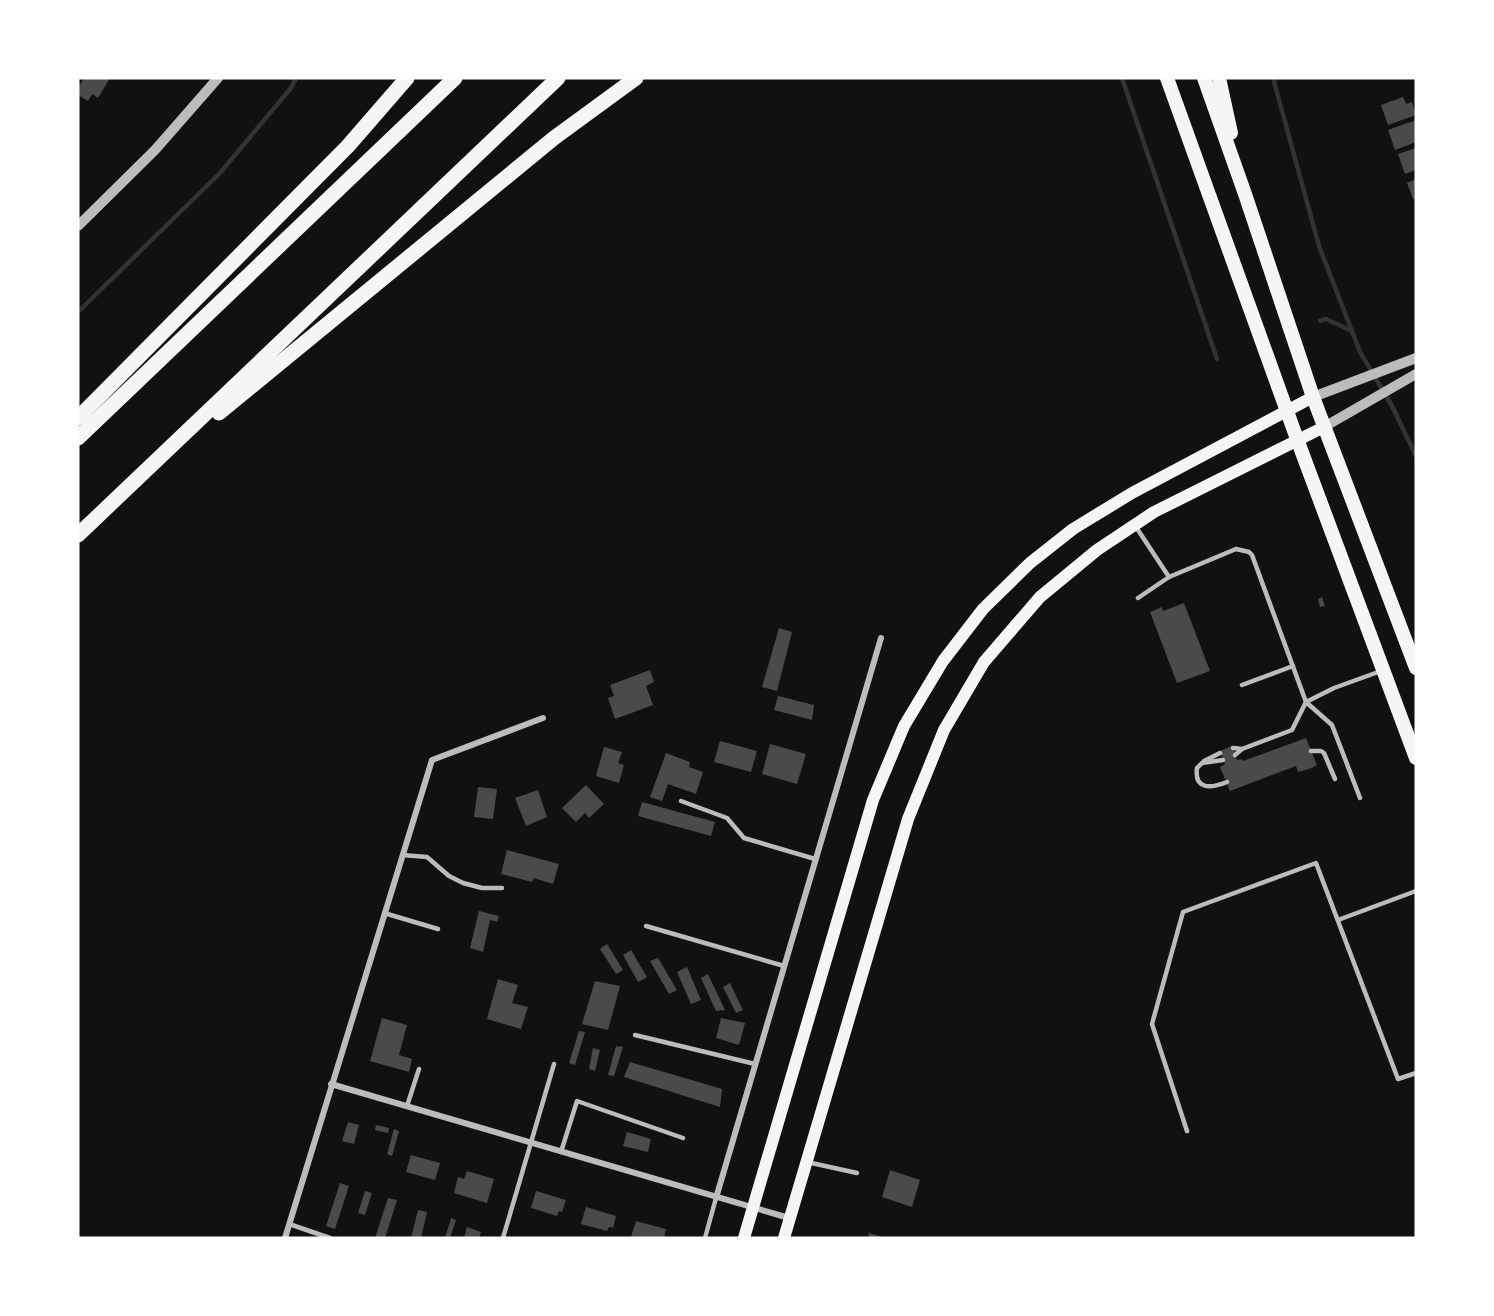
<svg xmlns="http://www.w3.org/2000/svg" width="1494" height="1316" font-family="Poppins,sans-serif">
<rect width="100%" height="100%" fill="#111"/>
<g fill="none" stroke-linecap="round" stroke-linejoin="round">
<!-- stream -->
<g stroke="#333" stroke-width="4.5">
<polyline points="1122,78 1217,359"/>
<polyline points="1273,78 1319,246 1360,352 1392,406 1416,456"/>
<polyline points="78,312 220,173 291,88 296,78"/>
<polyline points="1320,321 1326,319 1352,331"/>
</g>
</g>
<!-- building -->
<g fill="#4a4a4a">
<polygon points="84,78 110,78 98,98 92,94 88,101 78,95 78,88"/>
<polygon points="1403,97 1406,104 1412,102 1416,115 1388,125 1381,105"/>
<polygon points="1416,120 1416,142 1395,150 1388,130"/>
<polygon points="1416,148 1416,170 1405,174 1398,154"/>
<polygon points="1416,179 1416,198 1413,199 1407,183"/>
<polygon points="1322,597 1325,606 1320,607 1318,599"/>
<polygon points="1184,603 1210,671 1177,683 1150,612 1162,607 1163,611"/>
<polygon points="779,628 792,632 777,691 762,687"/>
<polygon points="650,670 654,682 646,686 653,705 615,719 608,698 614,696 610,685"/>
<polygon points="778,696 814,705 812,720 774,710"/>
<polygon points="1306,738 1317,765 1312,768 1298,772 1296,766 1230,791 1220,767 1225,764 1220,751 1232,746 1237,760 1242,759 1243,761"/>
<polygon points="720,741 757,751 751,772 714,762"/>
<polygon points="770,744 806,754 797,784 762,774"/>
<polygon points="604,747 622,752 618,763 624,765 619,783 596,776"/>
<polygon points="666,753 690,762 689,767 703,772 696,794 668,784 662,801 650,797"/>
<polygon points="586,785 604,804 589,818 585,813 576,822 562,808"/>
<polygon points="478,787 497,789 493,819 474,817"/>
<polygon points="538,790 547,817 526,826 515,798"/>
<polygon points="642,802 715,822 711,836 638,816"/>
<polygon points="507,850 559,864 553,884 534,878 532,882 501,874"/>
<polygon points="479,911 499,916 497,922 490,920 483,952 470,948"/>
<polygon points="607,944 623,970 616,974 600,949"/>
<polygon points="631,950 647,977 638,982 623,955"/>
<polygon points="658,958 677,990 669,994 650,961"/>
<polygon points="687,967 701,1000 691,1004 677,972"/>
<polygon points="708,974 725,1010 716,1011 701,978"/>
<polygon points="498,979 518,985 512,1003 528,1007 521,1029 487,1019"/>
<polygon points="595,981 620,986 608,1030 582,1024"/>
<polygon points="730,983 743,1010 736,1013 723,987"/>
<polygon points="382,1018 407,1025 399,1055 412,1059 409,1072 370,1061"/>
<polygon points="721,1018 745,1023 739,1045 716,1038"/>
<polygon points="579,1031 585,1032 575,1065 569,1063"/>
<polygon points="616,1046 623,1047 614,1076 608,1075"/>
<polygon points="593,1048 600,1050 595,1071 589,1069"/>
<polygon points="630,1062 722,1089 720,1107 624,1077"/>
<polygon points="348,1122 359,1125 354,1144 342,1141"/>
<polygon points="376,1125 389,1128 388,1133 375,1130"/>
<polygon points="394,1129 399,1131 392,1156 387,1154"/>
<polygon points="627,1132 651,1139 648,1152 623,1146"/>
<polygon points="411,1155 440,1163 435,1180 406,1172"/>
<polygon points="890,1170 920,1180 912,1207 882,1197"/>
<polygon points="467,1171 494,1179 487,1203 454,1193 458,1177 464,1179"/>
<polygon points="340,1183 349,1186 335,1229 326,1226"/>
<polygon points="365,1191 372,1193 365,1215 358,1213"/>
<polygon points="536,1191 566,1200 562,1212 559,1211 557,1216 531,1208"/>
<polygon points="388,1198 397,1200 385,1238 375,1238"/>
<polygon points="586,1207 616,1216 613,1228 609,1227 607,1231 581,1224"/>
<polygon points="418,1210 427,1212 421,1238 411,1238"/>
<polygon points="451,1218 456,1220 450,1238 445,1238"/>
<polygon points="636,1221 666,1229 664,1238 631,1237"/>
<polygon points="467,1227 481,1232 479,1238 464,1238"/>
<polygon points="869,1233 883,1237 882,1238 868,1238"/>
</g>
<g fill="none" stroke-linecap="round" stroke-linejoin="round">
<!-- service -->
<g stroke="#bcbcbc" stroke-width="4.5">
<polyline points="1136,527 1169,577"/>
<polyline points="1138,598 1169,577 1236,549 1249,552 1252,555 1306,702 1332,725 1360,798"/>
<polyline points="1242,685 1293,666"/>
<polyline points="1233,748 1242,749"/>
<polyline points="1311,751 1321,751 1324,753 1335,779"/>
<polyline points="1235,755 1242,749 1292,730 1306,702 1334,688 1381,671"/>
<path d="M1223,760L1202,763L1197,768C1194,791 1212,788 1227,782"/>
<polyline points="1204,761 1220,753"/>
<polyline points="681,801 727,818 744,838 815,859"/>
<polyline points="402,855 427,857 449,876 463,883 482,888 502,888"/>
<polyline points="384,913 438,929"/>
<polyline points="1338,920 1416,891"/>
<polyline points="646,926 784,966"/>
<polyline points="635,1035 755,1064"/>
<polyline points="407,1106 419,1069"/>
<polyline points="1187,1131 1152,1024 1183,912 1316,863 1398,1079 1416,1073"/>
<polyline points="561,1152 577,1101 683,1138"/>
<polyline points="807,1162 857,1173"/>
<polyline points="289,1224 330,1238"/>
<polyline points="503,1238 554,1064"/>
<polyline points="705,1238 716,1198"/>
</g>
<!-- minor -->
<g stroke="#bcbcbc" stroke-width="6">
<polyline points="331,1084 789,1218"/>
<polyline points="716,1198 881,638"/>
<polyline points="285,1238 432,760 543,718"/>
</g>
<!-- tertiary -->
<g stroke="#bcbcbc" stroke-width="10">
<polyline points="78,226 155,150 218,78"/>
<polyline points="1313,397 1416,358"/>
<polyline points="1324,427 1416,374"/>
</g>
<!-- secondary -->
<g stroke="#f5f5f5" stroke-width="12">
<polyline points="744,1238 873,800 904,726 943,661 983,609 1030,563 1073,529 1132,493 1313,397"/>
<polyline points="784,1238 908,819 944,730 984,662 1040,597 1097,550 1154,512 1324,427"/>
</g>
<!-- primary -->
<g stroke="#f5f5f5" stroke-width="14">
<polyline points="1167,78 1297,439 1416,758"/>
<polyline points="1204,78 1245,194 1313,397 1416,668"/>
<polyline points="1219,78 1231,133"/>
</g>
<!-- motorway -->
<g stroke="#f5f5f5" stroke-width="15">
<polyline points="219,413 554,138 636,78"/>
<polyline points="78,418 348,146 407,78"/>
<polyline points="78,438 455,78"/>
<polyline points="78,535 558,78"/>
</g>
</g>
<!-- border -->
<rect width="1494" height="1316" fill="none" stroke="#ffffff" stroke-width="159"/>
</svg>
